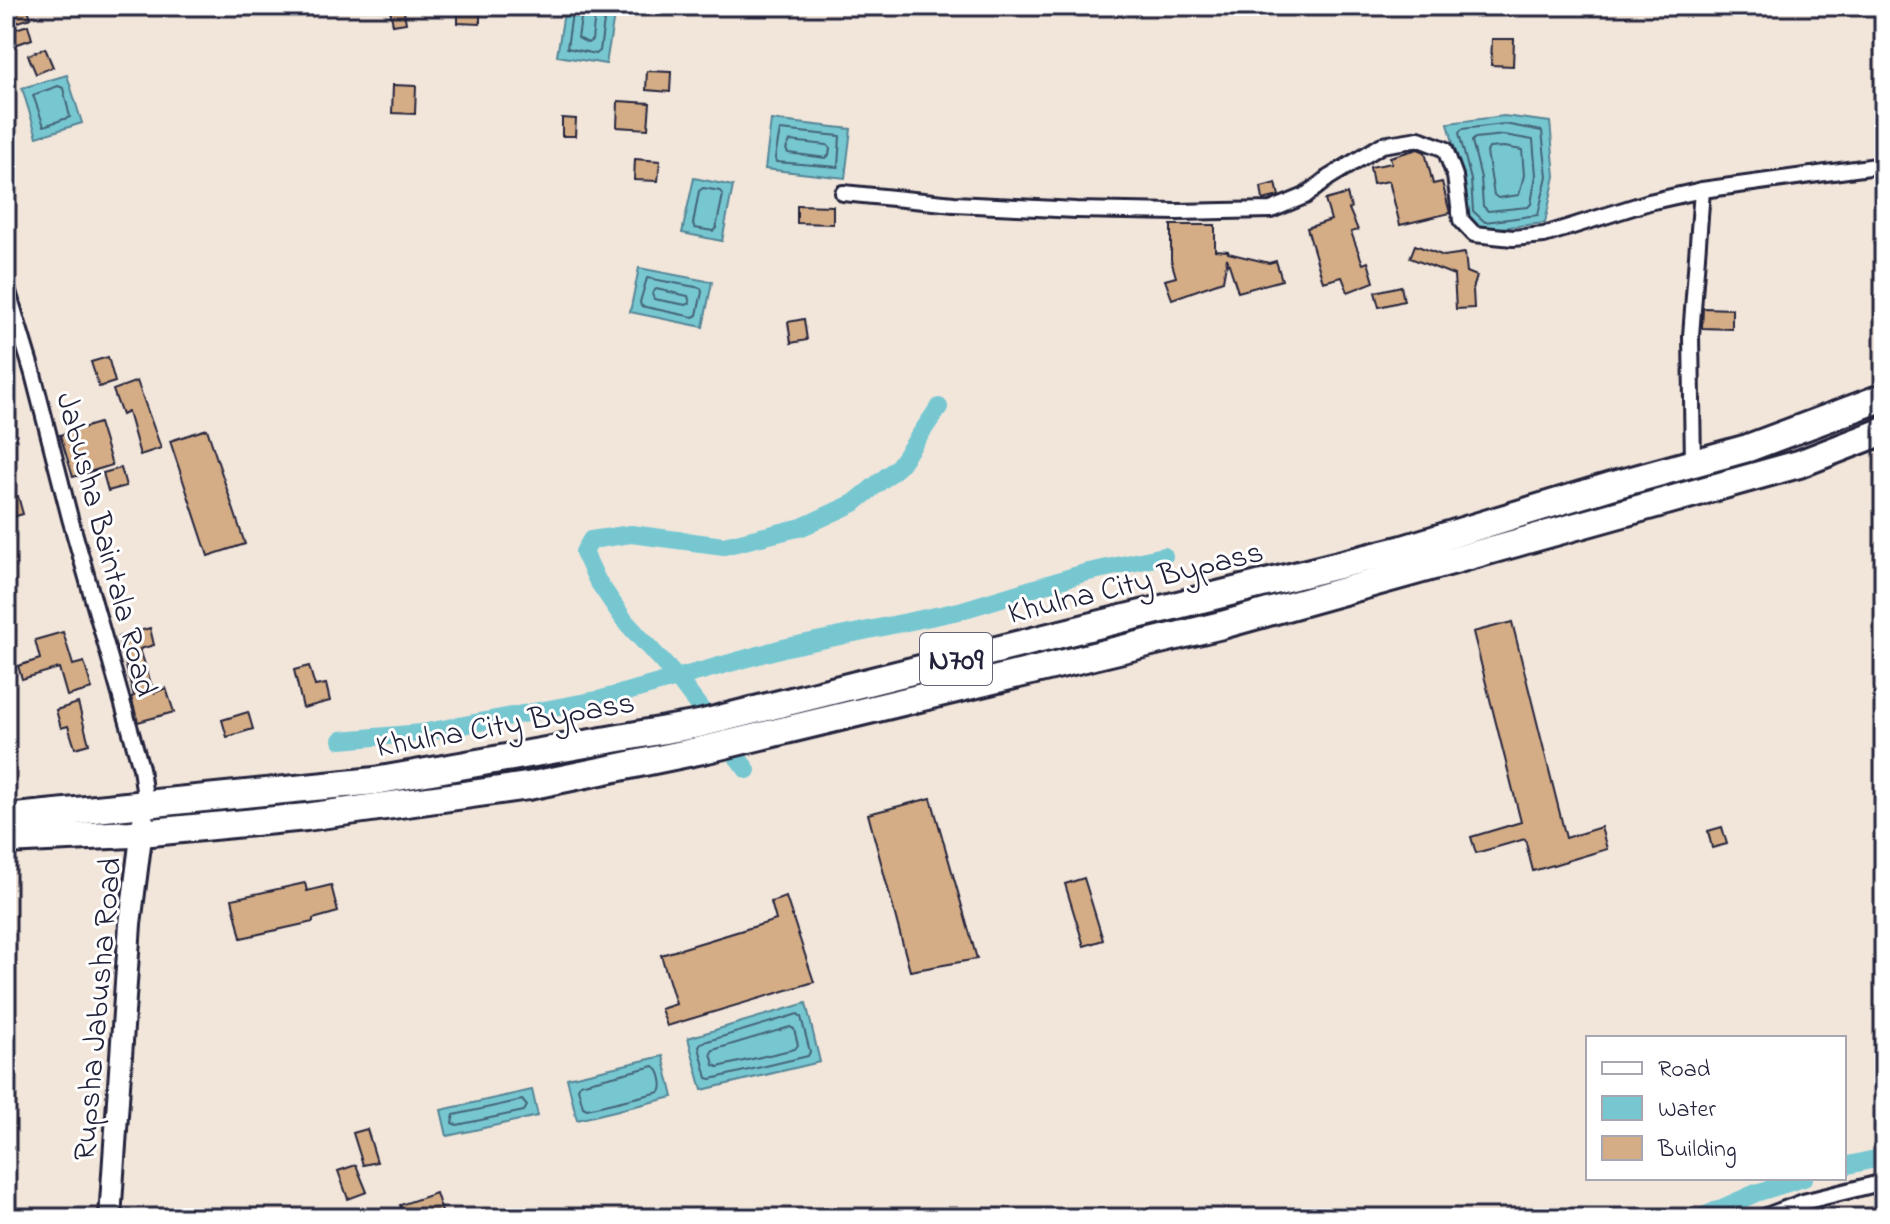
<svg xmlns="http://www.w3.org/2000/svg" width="1890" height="1224" font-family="'Indie Flower',sans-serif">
<rect width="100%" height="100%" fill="#f2e6db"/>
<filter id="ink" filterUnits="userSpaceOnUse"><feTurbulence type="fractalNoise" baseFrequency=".0125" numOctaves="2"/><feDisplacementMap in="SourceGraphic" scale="16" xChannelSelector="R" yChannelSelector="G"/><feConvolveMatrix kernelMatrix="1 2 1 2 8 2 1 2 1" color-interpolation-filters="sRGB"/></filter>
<g filter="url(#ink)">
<!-- water -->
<g fill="#77c7d1" stroke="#558595" stroke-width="2">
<polygon points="565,6 615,10 606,64 557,56"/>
<polygon points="67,75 82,123 37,137 22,88"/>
<polygon points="1504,116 1550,122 1555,176 1545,223 1482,230 1465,216 1463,182 1448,123"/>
<polygon points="771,120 851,129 845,178 765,169"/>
<polygon points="694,178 733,186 722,241 682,233"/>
<polygon points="639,268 712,282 703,327 630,312"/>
<polygon points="806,1003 820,1062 702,1090 688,1038"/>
<polygon points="663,1056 673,1097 577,1120 567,1078"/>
<polygon points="532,1090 538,1116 447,1136 441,1110"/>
</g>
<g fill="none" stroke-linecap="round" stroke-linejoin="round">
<!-- shore -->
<g stroke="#446477" stroke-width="2">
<polyline points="573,6 567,48 596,54 600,51 606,6"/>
<polyline points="583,6 578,38 588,43 592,40 596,6"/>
<polygon points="58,86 63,88 70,117 44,126 33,95"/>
<polygon points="1504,124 1542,131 1547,176 1538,215 1485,222 1473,211 1471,180 1459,133 1462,129"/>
<polygon points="780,130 840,136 838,167 776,162 775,158"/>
<polygon points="1504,135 1533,140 1536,175 1531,204 1528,207 1488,211 1483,206 1481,178 1472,141 1475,138"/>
<polygon points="790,141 827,145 830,148 829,155 826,158 788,153 786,149"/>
<polygon points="1504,147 1522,150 1524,175 1519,195 1498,198 1494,195 1487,152 1489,148"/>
<polygon points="703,188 720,191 723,195 716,228 713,231 695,228 693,224 699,191"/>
<polygon points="647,278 701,288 702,292 697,315 693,317 641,306 640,302"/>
<polygon points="656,289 688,296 690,303 686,305 654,299 652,294"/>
<polygon points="798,1014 801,1017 810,1052 808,1056 711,1079 707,1078 699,1047 701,1043"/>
<polygon points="790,1027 794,1029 798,1045 795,1049 718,1067 714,1065 711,1053 713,1050"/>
<path d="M654,1066C660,1070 664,1086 660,1092L587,1109L583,1107L578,1088L580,1084Z"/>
<polygon points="522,1100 527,1106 524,1111 457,1125 452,1123 454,1115"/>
</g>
<!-- canal -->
<g stroke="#77c7d1" stroke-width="18">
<polyline points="341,740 421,733 602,699 783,648 959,611 1084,573 1164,556"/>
<polyline points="747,770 678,679 625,621 597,580 584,552 591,540 631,534 724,546 802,527 854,503 898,467 939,407"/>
<polyline points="1844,1166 1884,1157"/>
<polyline points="1699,1218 1756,1193 1804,1178"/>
</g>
</g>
<!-- building -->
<g fill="#d4ad86" stroke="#22223b" stroke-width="2">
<polygon points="10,6 27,6 31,18 15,23"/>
<polygon points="403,6 406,23 393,25 390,9"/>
<polygon points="458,6 480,6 480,24 458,23"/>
<polygon points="28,25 32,39 6,48 6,32"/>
<polygon points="1492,39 1514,39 1513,66 1491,65"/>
<polygon points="45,48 53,67 36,74 28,55"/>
<polygon points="647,71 671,72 670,92 646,90"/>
<polygon points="393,85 416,86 415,114 392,113"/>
<polygon points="618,101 650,103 648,129 617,127"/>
<polygon points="562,118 576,119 575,136 562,136"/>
<polygon points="1418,149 1425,152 1433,184 1442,182 1450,213 1400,225 1389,181 1373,184 1370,167 1392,163 1390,157"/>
<polygon points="635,159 660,161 658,181 634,180"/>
<polygon points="1276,183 1279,196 1263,200 1261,187"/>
<polygon points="1347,194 1351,208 1349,209 1358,230 1351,232 1363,264 1368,262 1374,282 1348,292 1342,277 1323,282 1307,228 1331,220 1325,200"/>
<polygon points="797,205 833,206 833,224 797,223"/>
<polygon points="1171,225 1215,225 1215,250 1228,251 1228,253 1269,263 1276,261 1282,280 1238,292 1227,258 1223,281 1172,299 1165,280 1176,277 1171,260"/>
<polygon points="1415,245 1444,256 1465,253 1467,272 1477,276 1473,289 1474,308 1456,309 1454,275 1410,258"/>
<polygon points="1401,286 1404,301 1379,307 1375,292"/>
<polygon points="1703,308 1732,309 1732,329 1702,328"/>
<polygon points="804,319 807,340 791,343 788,322"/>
<polygon points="108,357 115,382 99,387 91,362"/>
<polygon points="137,381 161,448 140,455 128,412 122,415 113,390"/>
<polygon points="99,423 112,465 73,477 60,435"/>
<polygon points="207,429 245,544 208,556 170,441"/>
<polygon points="121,468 126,486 108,491 103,473"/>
<polygon points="18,496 23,514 6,519 6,499"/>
<polygon points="1512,622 1566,838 1601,827 1607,849 1533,871 1525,839 1476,853 1471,837 1521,822 1473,632"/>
<polygon points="150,628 154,645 140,649 154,693 166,688 174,712 138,722 131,697 134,696 118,637"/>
<polygon points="63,632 73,665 84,662 92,689 67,696 59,668 22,679 18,666 40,659 35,640"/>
<polygon points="309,666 315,686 326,684 330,701 303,708 294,670"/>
<polygon points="78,703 89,744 75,748 68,726 61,728 56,710"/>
<polygon points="248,712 253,729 227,737 222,720"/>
<polygon points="931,798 977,959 910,971 868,814"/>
<polygon points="1722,827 1727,844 1712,848 1708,831"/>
<polygon points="1084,878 1103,940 1084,946 1065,884"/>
<polygon points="305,883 307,891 331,885 338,912 313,919 313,922 241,938 232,899"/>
<polygon points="786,897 814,982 667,1026 661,1009 676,1004 661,955 776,920 771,902"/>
<polygon points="367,1129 377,1162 363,1165 353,1133"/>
<polygon points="356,1165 367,1192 348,1199 338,1171"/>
<polygon points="436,1193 444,1218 405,1218 400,1205"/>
</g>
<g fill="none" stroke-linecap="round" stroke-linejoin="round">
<!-- street casing -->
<g stroke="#22223b" stroke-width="20">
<g id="street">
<polyline points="843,193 954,204 1076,210 1177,212 1271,210 1305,196 1328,178 1382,145 1419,139 1445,149 1455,176 1461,220 1474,234 1513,238 1544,235 1649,202 1702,190 1884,165"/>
<polyline points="6,285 33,374 70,518 141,768 146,805"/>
<polyline points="1693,463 1691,336 1702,190"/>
<polyline points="1761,1218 1803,1202 1884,1182"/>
</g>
</g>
<!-- secondary casing -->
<g stroke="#22223b" stroke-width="26">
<polyline id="secondary" points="110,1218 130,924 143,821"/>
</g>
<!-- highway casing -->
<g stroke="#22223b" stroke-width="32">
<g id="highway">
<polyline points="6,818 375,781 699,724 1403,549 1614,485 1748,448 1884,397"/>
<polyline points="6,840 131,834 306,817 528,786 707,749 1222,625 1799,464 1884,431"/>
</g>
</g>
<!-- street -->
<use href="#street" stroke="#fff" stroke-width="14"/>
<!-- secondary -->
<use href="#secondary" stroke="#fff" stroke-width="20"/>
<!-- highway -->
<use href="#highway" stroke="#fff" stroke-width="26"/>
</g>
</g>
<g text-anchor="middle" stroke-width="6" stroke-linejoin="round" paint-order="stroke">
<!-- shield labels -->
<rect fill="#fff" stroke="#646476" stroke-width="2" x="920" y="633" width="72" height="52" rx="6"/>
<g font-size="30" font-weight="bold" fill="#22223b">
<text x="956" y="669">N709</text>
</g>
<!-- street labels -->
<g font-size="32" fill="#22223b" stroke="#fff">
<text transform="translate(108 544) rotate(75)" y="11">Jabusha Baintala Road</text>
<text transform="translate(1135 581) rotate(-14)" y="11">Khulna City Bypass</text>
<text transform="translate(505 723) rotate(-10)" y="11">Khulna City Bypass</text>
<text transform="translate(96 1009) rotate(-85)" y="11">Rupsha Jabusha Road</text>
</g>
</g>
<!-- margin -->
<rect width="1890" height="1224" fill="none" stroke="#fff" stroke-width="32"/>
<rect x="16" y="16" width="1858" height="1192" fill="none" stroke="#22223b" stroke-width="3" filter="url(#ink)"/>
<!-- legend -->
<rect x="1586" y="1036" width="260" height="144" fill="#ffffff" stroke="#a7a7b1" stroke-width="2"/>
<rect x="1602" y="1062" width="40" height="12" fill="#ffffff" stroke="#a7a7b1" stroke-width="2"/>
<text x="1658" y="1076" font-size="24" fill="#22223b">Road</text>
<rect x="1602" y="1096" width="40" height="24" fill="#77c7d1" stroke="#a7a7b1" stroke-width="2"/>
<text x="1658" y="1116" font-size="24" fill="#22223b">Water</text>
<rect x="1602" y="1136" width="40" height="24" fill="#d4ad86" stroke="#a7a7b1" stroke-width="2"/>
<text x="1658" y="1156" font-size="24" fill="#22223b">Building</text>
</svg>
